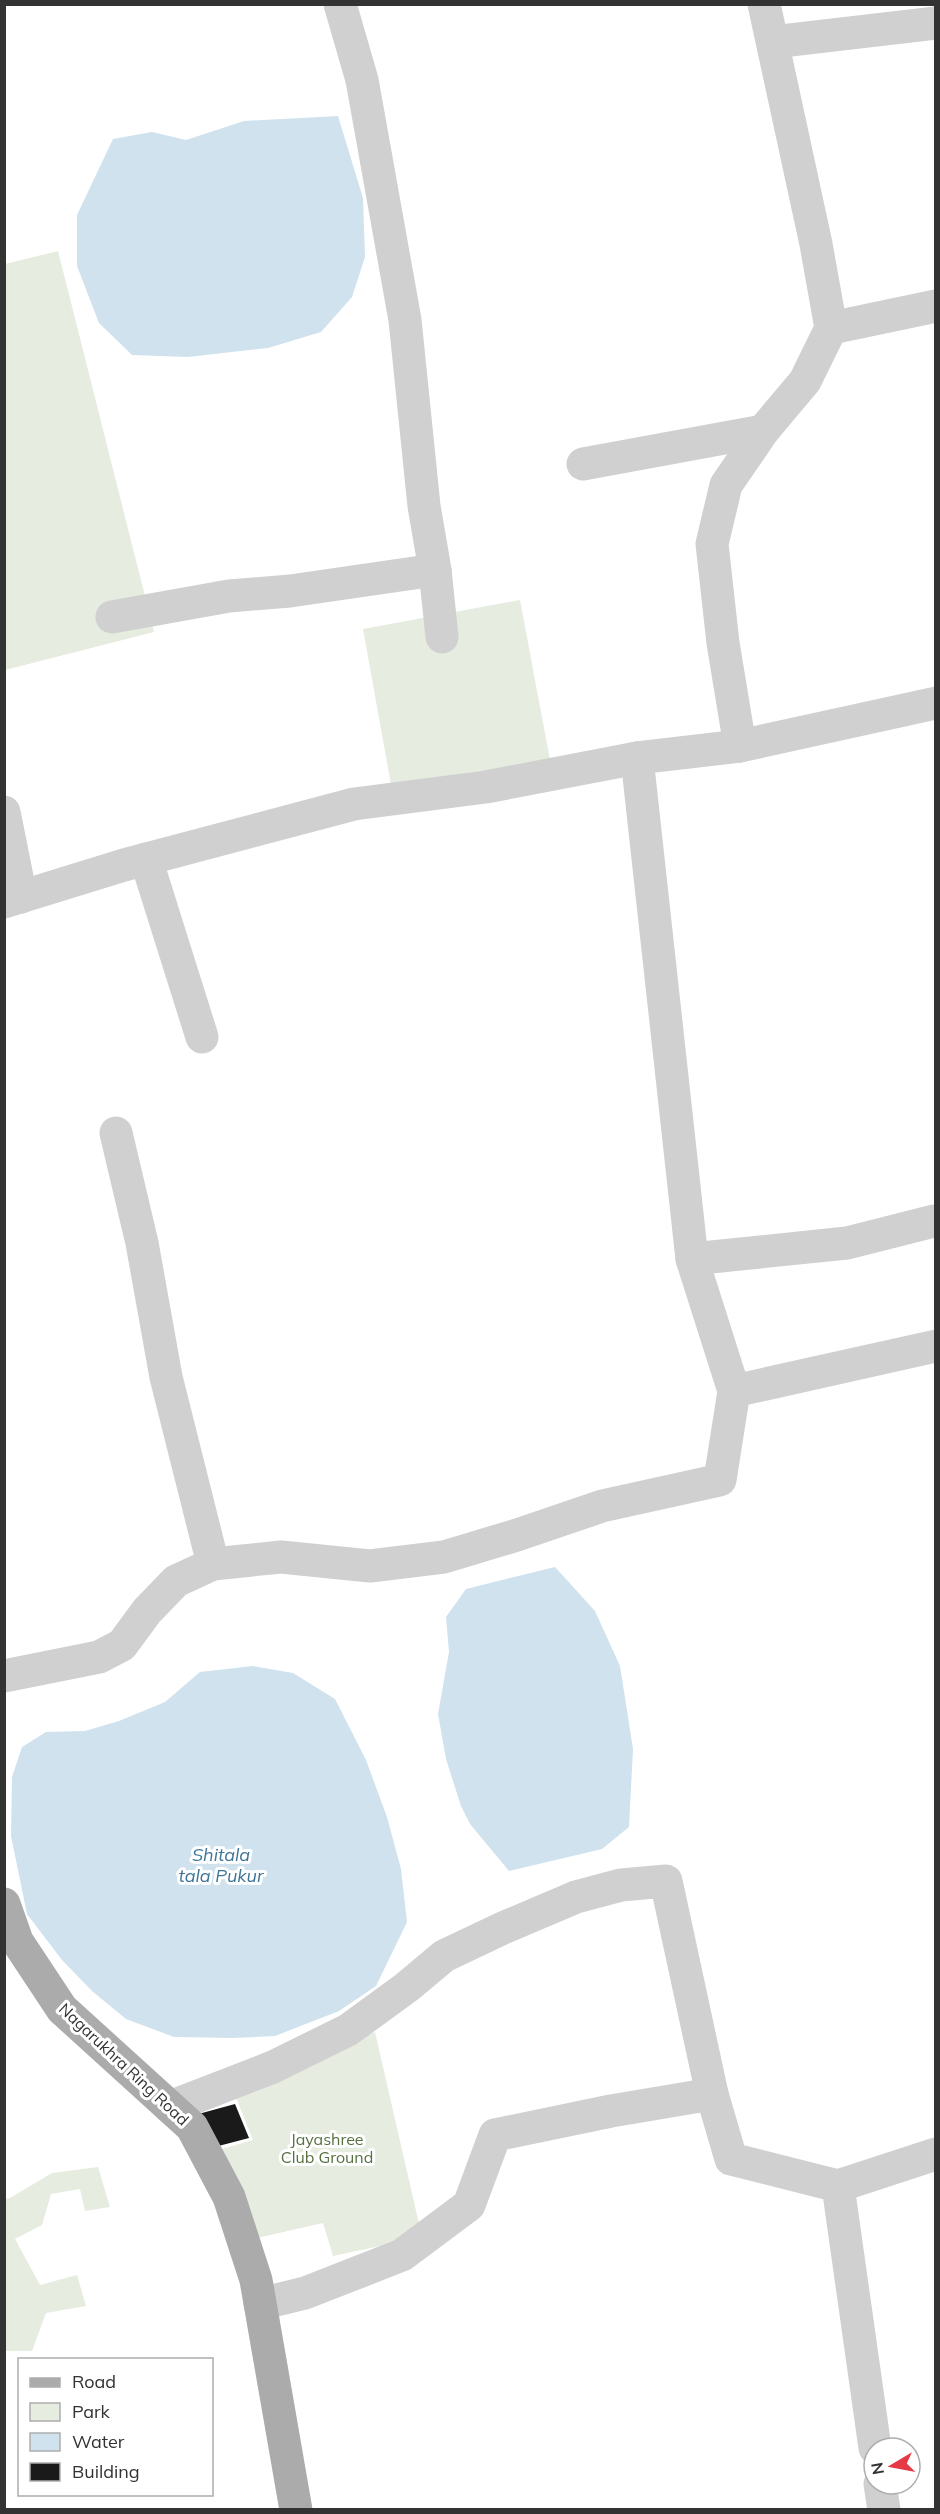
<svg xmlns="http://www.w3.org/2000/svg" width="940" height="2514" font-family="Mulish,sans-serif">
<rect width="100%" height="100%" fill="#fff"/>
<!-- green -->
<g fill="#e6ecdf">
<polygon points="58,251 154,632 5,670 5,264"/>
<polygon points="520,600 550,760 392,790 363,629"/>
<polygon points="375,2032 422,2237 333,2256 323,2223 257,2238 215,2151 253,2140 235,2095"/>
<polygon points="98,2167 110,2207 85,2211 80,2189 51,2194 42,2225 15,2239 40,2285 77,2275 86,2306 46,2313 32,2351 5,2351 5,2199 10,2198 52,2173"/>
</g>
<!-- water -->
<g fill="#cfe2ee">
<polygon points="338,116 363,198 365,257 352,297 321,332 268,348 188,357 132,355 99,323 77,266 77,215 113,139 152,132 186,140 244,121"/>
<polygon points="555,1567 595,1611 620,1666 633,1749 629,1827 602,1849 509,1871 470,1824 461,1806 446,1759 438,1714 449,1652 446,1617 466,1589"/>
<polygon points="253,1666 293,1673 335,1699 366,1760 387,1817 401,1869 407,1922 376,1986 339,2011 275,2036 233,2038 174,2037 126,2019 92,1991 62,1960 27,1914 11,1836 12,1777 22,1747 46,1732 85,1731 119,1721 165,1702 200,1672"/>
</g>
<!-- building -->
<polygon fill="#1a1a1a" points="235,2104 249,2138 207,2149 191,2116"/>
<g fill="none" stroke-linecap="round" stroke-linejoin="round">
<!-- minor -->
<g stroke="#d0d0d0" stroke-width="33">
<polyline points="773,42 936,23"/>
<polyline points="831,328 936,306"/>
<polyline points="583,464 763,431"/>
<polyline points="435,570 442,637"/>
<polyline points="112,617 229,596 290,591 435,570 424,506 405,320 362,80 340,4"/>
<polyline points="740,746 723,643 712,544 726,485 763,431 805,381 831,328 816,244 764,4"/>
<polyline points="637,758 692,1259 734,1391"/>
<polyline points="4,812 21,897"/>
<polyline points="146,859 202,1037"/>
<polyline points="4,902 124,865 354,804 486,787 637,758 740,746 936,703"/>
<polyline points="116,1133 142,1243 166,1377 213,1564"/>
<polyline points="692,1259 847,1243 934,1221"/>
<polyline points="4,1676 99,1657 122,1645 147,1611 176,1581 213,1564 281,1557 370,1566 444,1557 517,1535 602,1506 720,1480 734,1391 936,1346"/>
<polyline points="170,2107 273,2067 348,2030 407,1987 444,1956 503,1928 576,1897 621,1885 666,1881 712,2094"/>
<polyline points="838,2186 936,2154"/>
<polyline points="260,2304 305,2293 402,2255 469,2205 495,2135 611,2111 712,2094 731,2159 838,2186 875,2448"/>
<polyline points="880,2484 884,2510"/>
</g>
<!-- major -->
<polyline stroke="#ababab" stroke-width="33" points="4,1904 17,1941 62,2009 192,2127 229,2197 256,2280 296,2510"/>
</g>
<g text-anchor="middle" stroke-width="6" stroke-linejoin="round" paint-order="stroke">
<!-- street labels -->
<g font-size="16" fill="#333" stroke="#fff">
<text transform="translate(124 2064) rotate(43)" y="6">Nagarukhra Ring Road</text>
</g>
<!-- park labels -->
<g font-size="16" fill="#56703f" stroke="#fff">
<text x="327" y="2145">Jayashree<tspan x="327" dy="18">Club Ground</tspan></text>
</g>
<!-- water labels -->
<g font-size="18" font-style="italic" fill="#3f7597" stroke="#fff">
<text x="221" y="1861">Shitala<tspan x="221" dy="21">tala Pukur</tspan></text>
</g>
</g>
<!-- border -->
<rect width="940" height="2514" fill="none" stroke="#333333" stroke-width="12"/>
<!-- legend -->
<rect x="18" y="2358" width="195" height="138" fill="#ffffff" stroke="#adadad" stroke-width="1.5"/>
<rect x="30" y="2378" width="30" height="9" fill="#ababab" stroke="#adadad" stroke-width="1.5"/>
<text x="72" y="2388" font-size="18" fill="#333333">Road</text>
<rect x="30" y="2403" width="30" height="18" fill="#e6ecdf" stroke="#adadad" stroke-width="1.5"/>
<text x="72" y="2418" font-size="18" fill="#333333">Park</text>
<rect x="30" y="2433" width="30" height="18" fill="#cfe2ee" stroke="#adadad" stroke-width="1.5"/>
<text x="72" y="2448" font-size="18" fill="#333333">Water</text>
<rect x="30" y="2463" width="30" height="18" fill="#1a1a1a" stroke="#adadad" stroke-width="1.5"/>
<text x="72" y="2478" font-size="18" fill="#333333">Building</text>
<!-- north arrow -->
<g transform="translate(892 2466) rotate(260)"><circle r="28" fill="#ffffff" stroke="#adadad" stroke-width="1.5"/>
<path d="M0-4.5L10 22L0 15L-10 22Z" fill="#e63946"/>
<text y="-9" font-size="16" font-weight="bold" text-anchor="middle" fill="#333333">N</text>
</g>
</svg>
